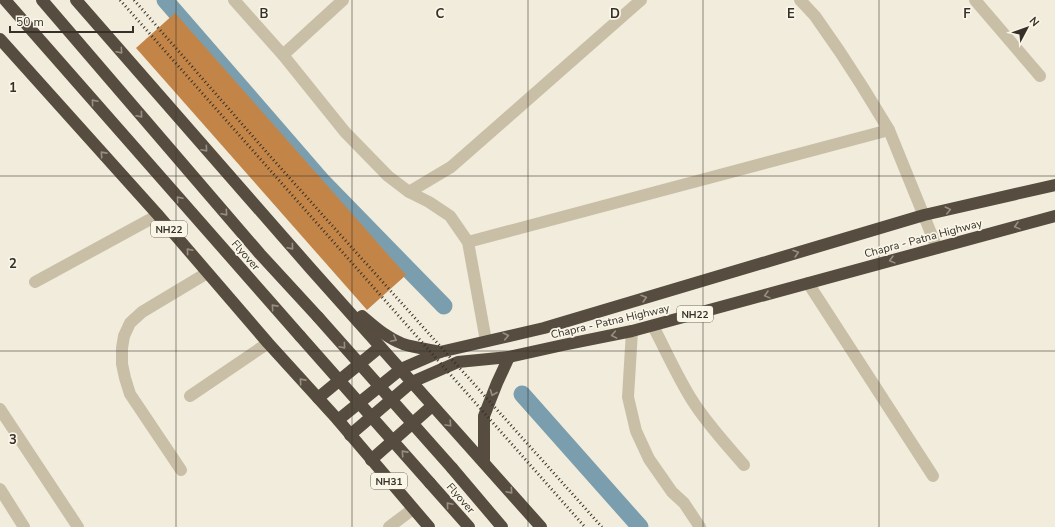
<svg xmlns="http://www.w3.org/2000/svg" width="1055" height="527" font-family="'Nunito Sans',sans-serif">
<rect width="100%" height="100%" fill="#f1ecdb"/>
<g fill="none" stroke-linecap="round" stroke-linejoin="round">
<!-- canal -->
<g stroke="#7a9eae" stroke-width="17">
<polyline points="165,0 323,182 444,306"/>
<polyline points="522,394 640,527"/>
</g>
</g>
<!-- building -->
<polygon fill="#c38547" points="175,13 406,275 367,310 136,48"/>
<g fill="none" stroke-linecap="round" stroke-linejoin="round">
<!-- minor -->
<g stroke="#c9bfa7" stroke-width="12">
<polyline points="234,0 283,55 345,132 388,176 409,192 429,202 450,216 468,242 486,341"/>
<polyline points="800,0 815,16 840,52 862,86 889,130 937,248"/>
<polyline points="975,0 1040,76"/>
<polyline points="283,55 343,0"/>
<polyline points="409,192 451,167 641,0"/>
<polyline points="468,242 889,130"/>
<polyline points="35,282 158,215"/>
<polyline points="808,283 933,476"/>
<path d="M653,326C666,351 677,376 692,400C707,424 726,444 744,465"/>
<polyline points="632,331 628,397 636,431 649,459 672,492 684,503 700,527"/>
<polyline points="190,396 268,343"/>
<polyline points="0,409 78,527"/>
<polyline points="181,470 130,394 125,378 122,364 122,348 124,336 130,323 142,312 207,273"/>
<polyline points="0,489 24,527"/>
<polyline points="389,527 413,509"/>
</g>
<!-- highway -->
<g stroke="#564c3f" stroke-width="12">
<polyline points="5,0 300,336"/>
<polyline points="42,0 260,254 318,317"/>
<polyline points="76,0 311,269 541,527"/>
<polyline points="0,39 158,215 268,343 338,420 429,527"/>
<path d="M362,316C375,327 387,338 403,344C415,348 428,349 440,352"/>
<polyline points="318,398 380,347"/>
<polyline points="338,420 401,369 440,352 544,328 924,215 1055,185"/>
<polyline points="350,435 412,382 458,362 509,357 563,345 632,331 1055,216"/>
<polyline points="371,460 432,406"/>
<polyline points="484,462 484,416 497,383 509,357"/>
<polyline points="452,468 502,527"/>
<polyline points="430,483 469,527"/>
</g>
<!-- rail -->
<g stroke="#363028" stroke-width="3" stroke-dasharray="1 3" stroke-linecap="butt">
<polyline points="120,0 585,527"/>
<polyline points="134,0 269,155 602,527"/>
</g>
<!-- highway-bridge -->
<g stroke="#564c3f" stroke-width="12">
<polyline points="318,317 452,468"/>
<polyline points="300,336 430,483"/>
</g>
</g>
<!-- one-way arrows -->
<defs><path id="oneway-chevron" d="M-2-3.5L2.5 0L-2 3.5" fill="none" stroke-width="1.6" stroke-linecap="round" stroke-linejoin="round"/></defs>
<g stroke="#979082">
<use href="#oneway-chevron" transform="translate(120 51) rotate(49)"/>
<use href="#oneway-chevron" transform="translate(94 102) rotate(-131)"/>
<use href="#oneway-chevron" transform="translate(140 115) rotate(49)"/>
<use href="#oneway-chevron" transform="translate(205 149) rotate(49)"/>
<use href="#oneway-chevron" transform="translate(103 154) rotate(-132)"/>
<use href="#oneway-chevron" transform="translate(179 199) rotate(-131)"/>
<use href="#oneway-chevron" transform="translate(948 210) rotate(-13)"/>
<use href="#oneway-chevron" transform="translate(225 213) rotate(49)"/>
<use href="#oneway-chevron" transform="translate(1017 226) rotate(165)"/>
<use href="#oneway-chevron" transform="translate(291 247) rotate(49)"/>
<use href="#oneway-chevron" transform="translate(189 251) rotate(-131)"/>
<use href="#oneway-chevron" transform="translate(796 253) rotate(-17)"/>
<use href="#oneway-chevron" transform="translate(892 260) rotate(165)"/>
<use href="#oneway-chevron" transform="translate(767 295) rotate(165)"/>
<use href="#oneway-chevron" transform="translate(644 298) rotate(-17)"/>
<use href="#oneway-chevron" transform="translate(274 307) rotate(-132)"/>
<use href="#oneway-chevron" transform="translate(614 335) rotate(169)"/>
<use href="#oneway-chevron" transform="translate(506 336) rotate(-12)"/>
<use href="#oneway-chevron" transform="translate(394 339) rotate(27)"/>
<use href="#oneway-chevron" transform="translate(343 346) rotate(49)"/>
<use href="#oneway-chevron" transform="translate(302 381) rotate(-132)"/>
<use href="#oneway-chevron" transform="translate(493 393) rotate(112)"/>
<use href="#oneway-chevron" transform="translate(449 424) rotate(47)"/>
<use href="#oneway-chevron" transform="translate(404 453) rotate(-132)"/>
<use href="#oneway-chevron" transform="translate(510 491) rotate(49)"/>
<use href="#oneway-chevron" transform="translate(449 505) rotate(-131)"/>
</g>
<!-- grid -->
<path fill="none" stroke="#363028" stroke-width="1" stroke-opacity="0.55" d="M176,0V527M352,0V527M528,0V527M703,0V527M879,0V527M0,176H1055M0,351H1055"/>
<g text-anchor="middle" stroke-width="3.5" stroke-linejoin="round" paint-order="stroke">
<!-- shield labels -->
<g fill="#f9f5e7" stroke="#706b61" stroke-width="1">
<rect x="151" y="221" width="36" height="16" rx="3"/>
<rect x="677" y="306" width="36" height="16" rx="3"/>
<rect x="371" y="473" width="36" height="16" rx="3"/>
</g>
<g font-size="10" font-weight="bold" fill="#363028">
<text x="169" y="233">NH22</text>
<text x="695" y="318">NH22</text>
<text x="389" y="485">NH31</text>
</g>
<!-- street labels -->
<g font-size="11" fill="#363028" stroke="#f9f5e7">
<text transform="translate(923 238) rotate(-15)" y="4">Chapra - Patna Highway</text>
<text transform="translate(246 255) rotate(49)" y="4">Flyover</text>
<text transform="translate(610 321) rotate(-13)" y="4">Chapra - Patna Highway</text>
<text transform="translate(461 498) rotate(49)" y="4">Flyover</text>
</g>
</g>
<g font-size="13" text-anchor="middle" font-weight="bold" fill="#363028" stroke="#f9f5e7" stroke-width="3.5" stroke-linejoin="round" paint-order="stroke">
<text x="264" y="18">B</text>
<text x="440" y="18">C</text>
<text x="615" y="18">D</text>
<text x="791" y="18">E</text>
<text x="967" y="18">F</text>
<text x="13" y="92">1</text>
<text x="13" y="268">2</text>
<text x="13" y="444">3</text>
</g>
<!-- north arrow -->
<g transform="translate(1027 28) rotate(49)" stroke="#f9f5e7" stroke-width="3" paint-order="stroke">
<path d="M0-3L7 15L0 10L-7 15Z" fill="#363028"/>
<text y="-6" font-size="11" font-weight="bold" text-anchor="middle" fill="#363028">N</text>
</g>
<!-- scale -->
<path d="M10 26v6h123v-6" fill="none" stroke="#363028" stroke-width="2"/>
<text x="16" y="26" font-size="12" fill="#363028" stroke="#f9f5e7" stroke-width="3" paint-order="stroke">50 m</text>
</svg>
